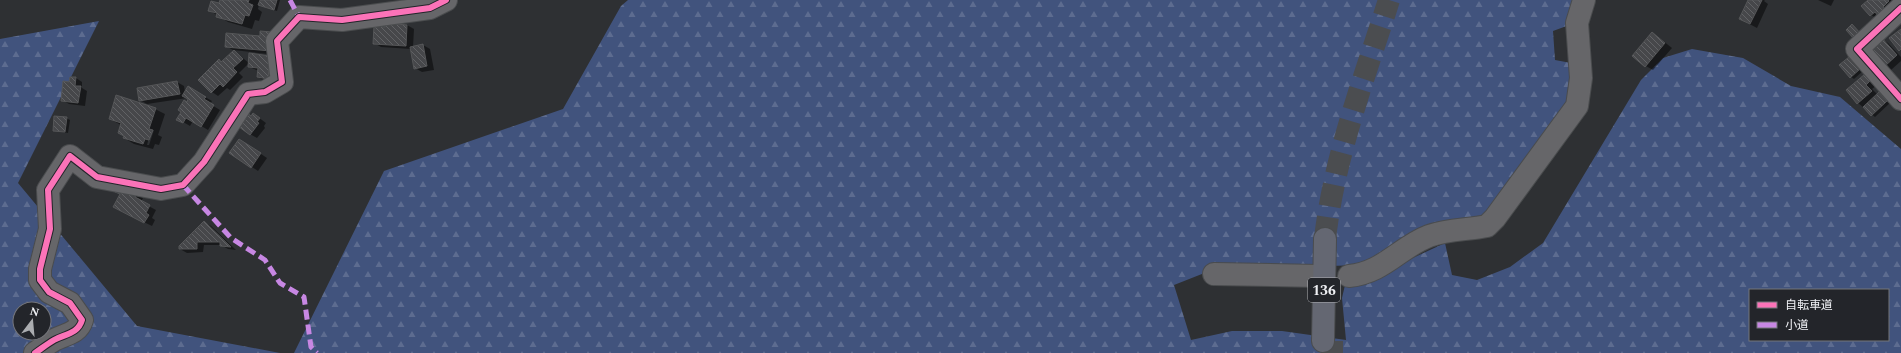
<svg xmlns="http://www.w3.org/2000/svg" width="1901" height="353" font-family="Spectral,'Noto Sans JP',serif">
<defs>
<pattern id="forest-firs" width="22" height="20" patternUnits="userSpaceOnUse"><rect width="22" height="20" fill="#41537d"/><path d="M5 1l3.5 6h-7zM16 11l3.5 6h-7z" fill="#5d6c90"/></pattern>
<pattern id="building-back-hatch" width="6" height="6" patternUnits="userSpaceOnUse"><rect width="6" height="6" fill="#46474a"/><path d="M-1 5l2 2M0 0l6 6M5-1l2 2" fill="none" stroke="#616265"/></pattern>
</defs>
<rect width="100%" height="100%" fill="#2e3033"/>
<!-- forest -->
<g fill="url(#forest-firs)" fill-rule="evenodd">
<path d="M628,0H1574L1572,24L1553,31L1555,60L1571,63L1574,90L1483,224L1360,265L1212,270L1174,285L1191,340L1232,331H1282L1346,340L1342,298L1345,285L1374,276L1445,243L1452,275L1477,280L1510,267L1543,243L1641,80L1663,58L1692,49L1743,58L1791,86L1840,97L1901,149V353H294L384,171L563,109L621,6ZM1750,290H1888V340H1750Z"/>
<path d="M99,21L18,183L137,326L280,353H0V39ZM20,309H44V333H20Z"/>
</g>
<!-- shadow -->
<g fill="#0007" fill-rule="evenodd">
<polygon points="221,0 280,0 277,11 259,5 258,9 262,12 259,21 255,20 252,29 228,22 209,10 219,4"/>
<polygon points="1750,0 1765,0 1764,1 1768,4 1757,28 1740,19"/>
<polygon points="1818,0 1834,0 1831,6"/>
<polygon points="1869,0 1891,0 1896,6 1878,19 1871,15 1863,6"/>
<polygon points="407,25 414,29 413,47 423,45 430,49 434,70 422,72 415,68 411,49 381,47 374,43 386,28"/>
<polygon points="1653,33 1672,48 1653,70 1646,66"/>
<polygon points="227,34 277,55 233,50 226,46"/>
<polygon points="1882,39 1888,43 1901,57 1901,61 1891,70 1884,66"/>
<polygon points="234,51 249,63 239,73 243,77 230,90 227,88 218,96 212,92 219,61 222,63"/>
<polygon points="270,57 275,82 265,81 258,77 259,71 249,67"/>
<polygon points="1849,58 1863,71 1854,79 1851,77"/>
<polygon points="1865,75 1877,85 1872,89 1878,95 1879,94 1883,96 1890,103 1875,117 1858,103 1847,91"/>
<polygon points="76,78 82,82 82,88 87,91 85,106 69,104 62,100 70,83"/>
<polygon points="177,82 184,86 185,92 188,87 212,101 210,104 220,110 208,130 193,121 190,126 178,119 190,99 187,98 147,104 140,100 138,89"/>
<path d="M155,109L165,114L158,135L162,137L159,145L155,144L153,149L134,144L124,138L121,125L110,119ZM151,130H154L149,145H147Z"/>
<polygon points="245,113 252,116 254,114 266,123 264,126 265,128 257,138 250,134"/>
<polygon points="66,118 70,120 68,133 54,130"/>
<polygon points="246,144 267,158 258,171 252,167"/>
<polygon points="136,194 143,198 141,202 156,210 152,218 155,220 152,226 121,211"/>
<polygon points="204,222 211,226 236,250 228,249 221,245 204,245 203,252 187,253 180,249"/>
</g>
<!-- building -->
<g fill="url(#building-back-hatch)" stroke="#555658">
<polygon points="220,0 249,0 248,3 253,5 249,16 245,15 242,24 216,17 217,13 208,11 211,1 219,3"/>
<polygon points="260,0 277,0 274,10 258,5"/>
<polygon points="1748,0 1762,0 1750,24 1739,19"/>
<polygon points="1868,0 1888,0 1889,1 1883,7 1885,10 1878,16 1875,12 1870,16 1861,6"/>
<polygon points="385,23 407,25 406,46 373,44 374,26 385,27"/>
<polygon points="1852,24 1861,34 1854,39 1846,30"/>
<polygon points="1901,29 1901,49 1899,51 1889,38"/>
<polygon points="260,31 272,32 271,51 225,47 226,33 260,36"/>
<polygon points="1652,32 1665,43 1645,67 1632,56"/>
<polygon points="1881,37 1897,55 1884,67 1868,50"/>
<polygon points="423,44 427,66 414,69 410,47"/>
<polygon points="234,50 243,59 233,68 237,72 223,87 220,84 211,93 198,80 219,59 221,62"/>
<polygon points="249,53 270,56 268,79 257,77 258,68 248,67"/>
<polygon points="1849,57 1860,69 1850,78 1839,65"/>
<polygon points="1865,74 1871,80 1866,85 1872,91 1857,104 1846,90"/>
<polygon points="70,77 76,77 75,86 81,86 78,103 61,101 63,81 69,82"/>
<polygon points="177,81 180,94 139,101 137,88"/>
<polygon points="188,86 206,97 204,99 214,105 201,127 186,118 183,123 176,120 181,112 178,110 184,100 187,102 188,99 182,96"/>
<polygon points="1879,92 1887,101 1871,116 1863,107"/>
<polygon points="116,95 156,108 149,129 153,130 149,140 145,139 143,144 123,138 124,136 118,133 121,123 109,119"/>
<polygon points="245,111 251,116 253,113 260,118 257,122 259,123 250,135 235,124"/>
<polygon points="54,116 67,117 65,132 53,131"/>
<polygon points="239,139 261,153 251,168 229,153"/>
<polygon points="118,186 137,193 135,197 150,205 146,213 149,215 144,223 113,207 120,194 115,192"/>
<polygon points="204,221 231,247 220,246 220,242 197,242 197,249 179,249 179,246"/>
</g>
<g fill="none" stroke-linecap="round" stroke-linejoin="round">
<!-- highway-tunnel -->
<g stroke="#4b4d50" stroke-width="22" stroke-dasharray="22 11" stroke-linecap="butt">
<path d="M1325,239C1334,157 1364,79 1389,0"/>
<polyline points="1332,353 1332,341"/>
</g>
<!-- minor casing -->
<g stroke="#4a4c4e" stroke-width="24">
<g id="minor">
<polyline points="1901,8 1857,49 1901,99"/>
<polyline points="1214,274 1319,276"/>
<path d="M1349,276C1383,273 1400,247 1429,236C1448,229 1468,230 1487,226L1495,218L1577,106L1581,78L1577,23L1584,0"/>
<path d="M35,353C41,349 47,344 54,340C65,334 78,334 82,320L70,303L49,292L40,280V269L50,229L48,190L70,156L97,177L161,189L183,185L204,162L248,94L265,92L282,82L277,41L299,17L342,20L430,8L446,0"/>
</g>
</g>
<!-- highway casing -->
<g stroke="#4a4c4e" stroke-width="24">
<polyline id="highway" points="1323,341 1325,239"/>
</g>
<!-- minor -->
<use href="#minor" stroke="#666669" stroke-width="22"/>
<!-- highway -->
<use href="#highway" stroke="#646772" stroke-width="22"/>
<!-- quiet -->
<g stroke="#c787e3" stroke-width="5" stroke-dasharray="10 5" stroke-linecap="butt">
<polyline points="290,0 299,17"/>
<polyline points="183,185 231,238 265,260 280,283 304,297 311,347 317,353"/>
</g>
<!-- cycleway casing -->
<g stroke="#23252a" stroke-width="8">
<g id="cycleway">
<polyline points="1901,8 1857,49 1901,99"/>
<path d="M35,353C41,349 47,344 54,340C65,334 78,334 82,320L70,303L49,292L40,280V269L50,229L48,190L70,156L97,177L161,189L183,185L204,162L248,94L265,92L282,82L277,41L299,17L342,20L430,8L446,0"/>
</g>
</g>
<!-- cycleway -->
<use href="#cycleway" stroke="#fb73b8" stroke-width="6"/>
</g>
<g text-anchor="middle" stroke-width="3" stroke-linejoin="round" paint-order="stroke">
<!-- shield labels -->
<rect fill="#23252a" stroke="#b2b3b7" stroke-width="1" x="1308" y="278" width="32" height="24" rx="3"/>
<g font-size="14" font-weight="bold" fill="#eff0f4">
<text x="1324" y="295">136</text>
</g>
</g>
<!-- legend -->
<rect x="1749" y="289" width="140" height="52" fill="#23252a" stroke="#75767b"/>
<rect x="1757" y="302" width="20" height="6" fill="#fb73b8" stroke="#75767b"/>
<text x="1785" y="309" font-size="12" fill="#eff0f4">自転車道</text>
<rect x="1757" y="322" width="20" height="6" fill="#c787e3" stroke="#75767b"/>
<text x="1785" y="329" font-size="12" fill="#eff0f4">小道</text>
<!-- north arrow -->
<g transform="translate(32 321) rotate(16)"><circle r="19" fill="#23252a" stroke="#75767b"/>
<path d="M0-3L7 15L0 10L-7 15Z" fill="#abadb0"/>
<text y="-6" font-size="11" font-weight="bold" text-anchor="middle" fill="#eff0f4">N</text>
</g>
</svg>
